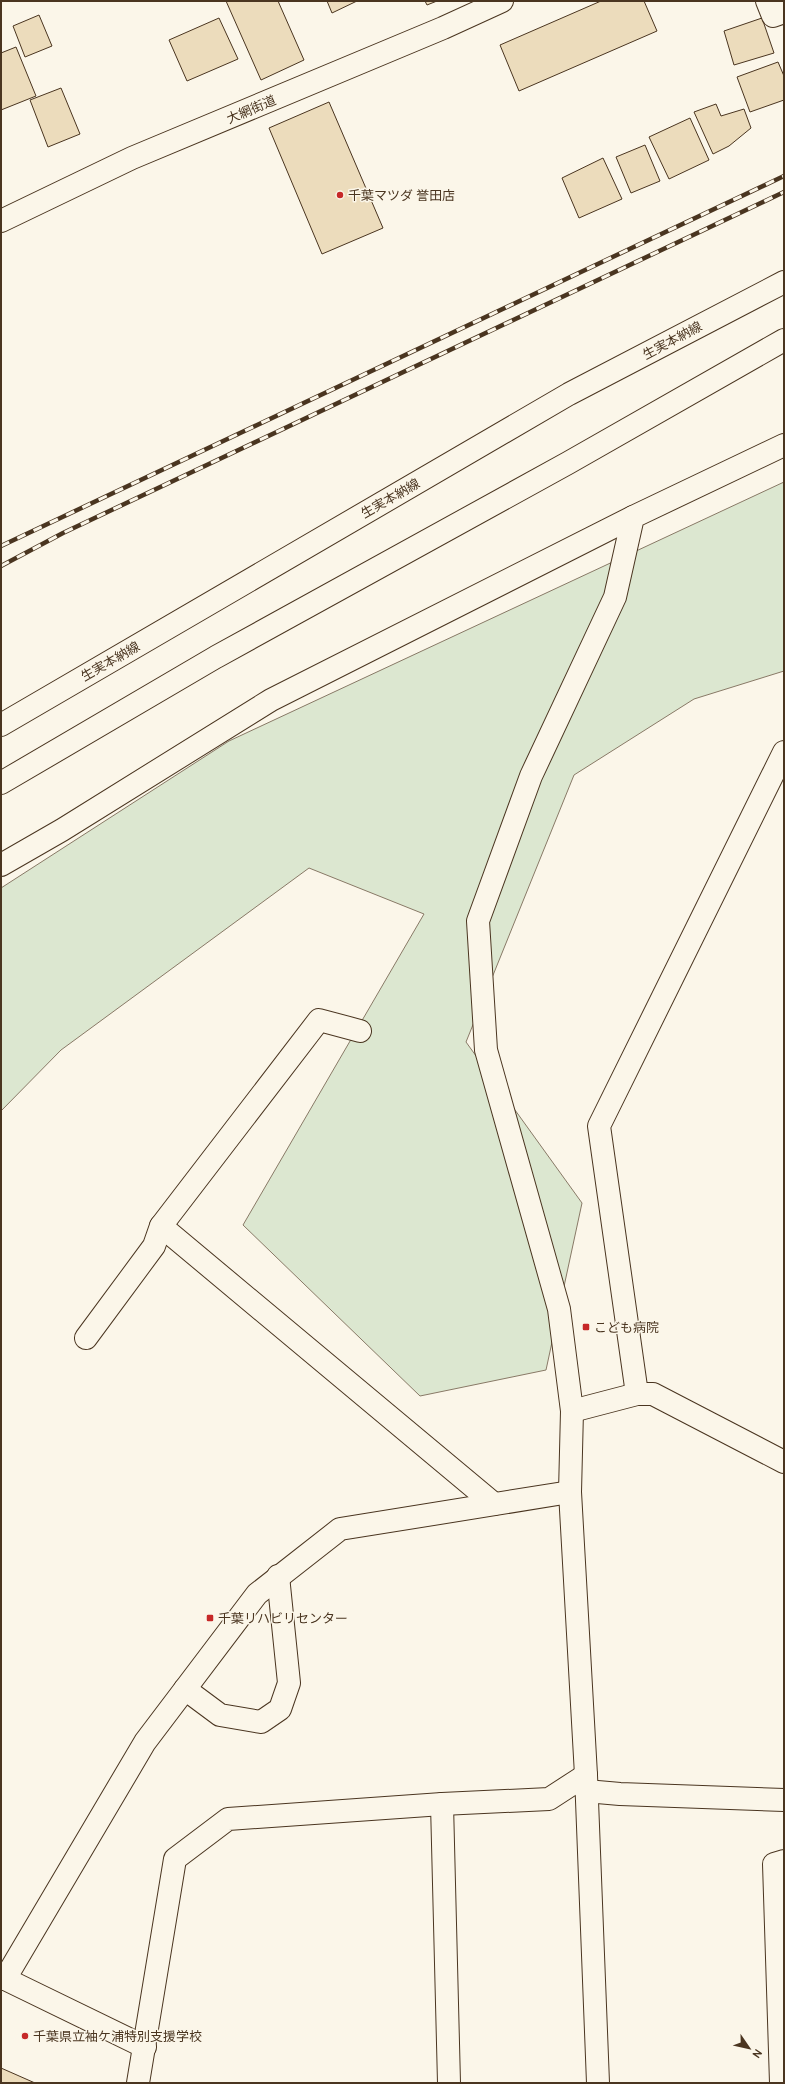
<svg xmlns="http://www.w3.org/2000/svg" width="785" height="2084" font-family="Cabin,'Noto Sans JP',sans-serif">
<rect width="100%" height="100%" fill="#fbf6e9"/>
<!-- green -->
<polygon fill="#dce7d0" stroke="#887966" points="784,482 784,671 694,699 574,775 466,1042 582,1203 546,1370 420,1396 243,1225 424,914 309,868 61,1050 1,1111 1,888 229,741"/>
<!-- building -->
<g fill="#ecdcbc" stroke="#4a3520">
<polygon points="226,1 278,1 304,60 261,80"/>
<polygon points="327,1 357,1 332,13"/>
<polygon points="425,1 437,1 427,5"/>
<polygon points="601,1 644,1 657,31 519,91 500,45"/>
<polygon points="39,15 52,46 25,57 13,26"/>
<polygon points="219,18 238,59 187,81 169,40"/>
<polygon points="762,18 774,53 734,65 724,31"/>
<polygon points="16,47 36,96 1,110 1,53"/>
<polygon points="778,62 784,76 784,100 750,112 737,77"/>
<polygon points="61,88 80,134 48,147 30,100"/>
<polygon points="329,102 383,228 322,254 269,128"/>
<polygon points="716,104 721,116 744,109 751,128 729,146 713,154 694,112"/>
<polygon points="690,118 709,160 669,179 649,137"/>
<polygon points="645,145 660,181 631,193 616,157"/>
<polygon points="603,158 622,199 579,218 562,178"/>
<polygon points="1,2068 35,2083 1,2083"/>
</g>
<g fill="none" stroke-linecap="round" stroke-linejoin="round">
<!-- minor casing -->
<g stroke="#4a3520" stroke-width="24">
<g id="minor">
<polyline points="767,1 773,16 784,12"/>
<polyline points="1,865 62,830 271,700 633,517"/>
<polyline points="161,1226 494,1504"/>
<polyline points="86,1338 154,1246 161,1226 319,1020 360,1031"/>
<polyline points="637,1394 599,1126 784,752"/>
<polyline points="572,1411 637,1394 653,1394 784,1462"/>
<polyline points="185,1689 220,1715 261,1722 280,1709 289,1683 278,1576"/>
<polyline points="586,1791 620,1794 784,1800"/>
<polyline points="442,1804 449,2083"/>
<polyline points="1,1977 145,2047"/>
<polyline points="5,1979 145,1742 257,1594 340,1529 570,1492"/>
<polyline points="138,2083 175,1859 228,1819 442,1804 549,1799 586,1775"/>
<polyline points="598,2083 586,1775 570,1492 572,1411 559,1309 486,1050 478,921 531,776 615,597 633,517 784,445"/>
<polyline points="781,2083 774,1864 784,1861"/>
</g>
</g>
<!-- major casing -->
<g stroke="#4a3520" stroke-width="24">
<g id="major">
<polyline points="1,221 132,158 443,28 502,1"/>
<polyline points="1,725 569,394 784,282"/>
<polyline points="1,783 216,657 568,463 784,340"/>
</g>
</g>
<!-- minor -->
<use href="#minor" stroke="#fbf6e9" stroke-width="22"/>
<!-- major -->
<use href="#major" stroke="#fbf6e9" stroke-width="22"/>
<!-- rail casing -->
<g stroke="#4a3520" stroke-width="4.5">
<g id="rail">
<polyline points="1,546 784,176"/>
<polyline points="1,566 63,533 784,192"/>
</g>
</g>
<!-- rail -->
<use href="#rail" stroke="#fbf6e9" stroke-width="3" stroke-dasharray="9" stroke-linecap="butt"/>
</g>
<!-- markers -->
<g fill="#c62828" stroke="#fbf6e9" stroke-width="1.5">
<circle cx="340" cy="195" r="4"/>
<rect x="582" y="1323" width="8" height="8" rx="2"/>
<rect x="206" y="1614" width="8" height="8" rx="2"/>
<circle cx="25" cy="2036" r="4"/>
</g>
<g text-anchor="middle" stroke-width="3" stroke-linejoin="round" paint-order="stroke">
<!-- street labels -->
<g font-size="13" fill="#4a3520" stroke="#fbf6e9">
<text transform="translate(251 109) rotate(-23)" y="5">大網街道</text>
<text transform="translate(672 340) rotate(-28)" y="5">生実本納線</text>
<text transform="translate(390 498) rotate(-30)" y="5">生実本納線</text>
<text transform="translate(110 661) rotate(-30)" y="5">生実本納線</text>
</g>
<!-- poi labels -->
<g font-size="13" fill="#4a3520" stroke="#fbf6e9" text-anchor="start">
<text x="348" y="200">千葉マツダ 誉田店</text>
<text x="594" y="1332">こども病院</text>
<text x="218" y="1623">千葉リハビリセンター</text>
<text x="33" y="2041">千葉県立袖ケ浦特別支援学校</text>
</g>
</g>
<!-- border -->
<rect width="785" height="2084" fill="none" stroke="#4a3520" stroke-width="4"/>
<!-- north arrow -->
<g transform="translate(749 2048) rotate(124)" stroke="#fbf6e9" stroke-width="3" paint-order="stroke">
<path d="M0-3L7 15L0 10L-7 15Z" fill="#4a3520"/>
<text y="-6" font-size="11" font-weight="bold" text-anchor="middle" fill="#4a3520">N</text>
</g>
</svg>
